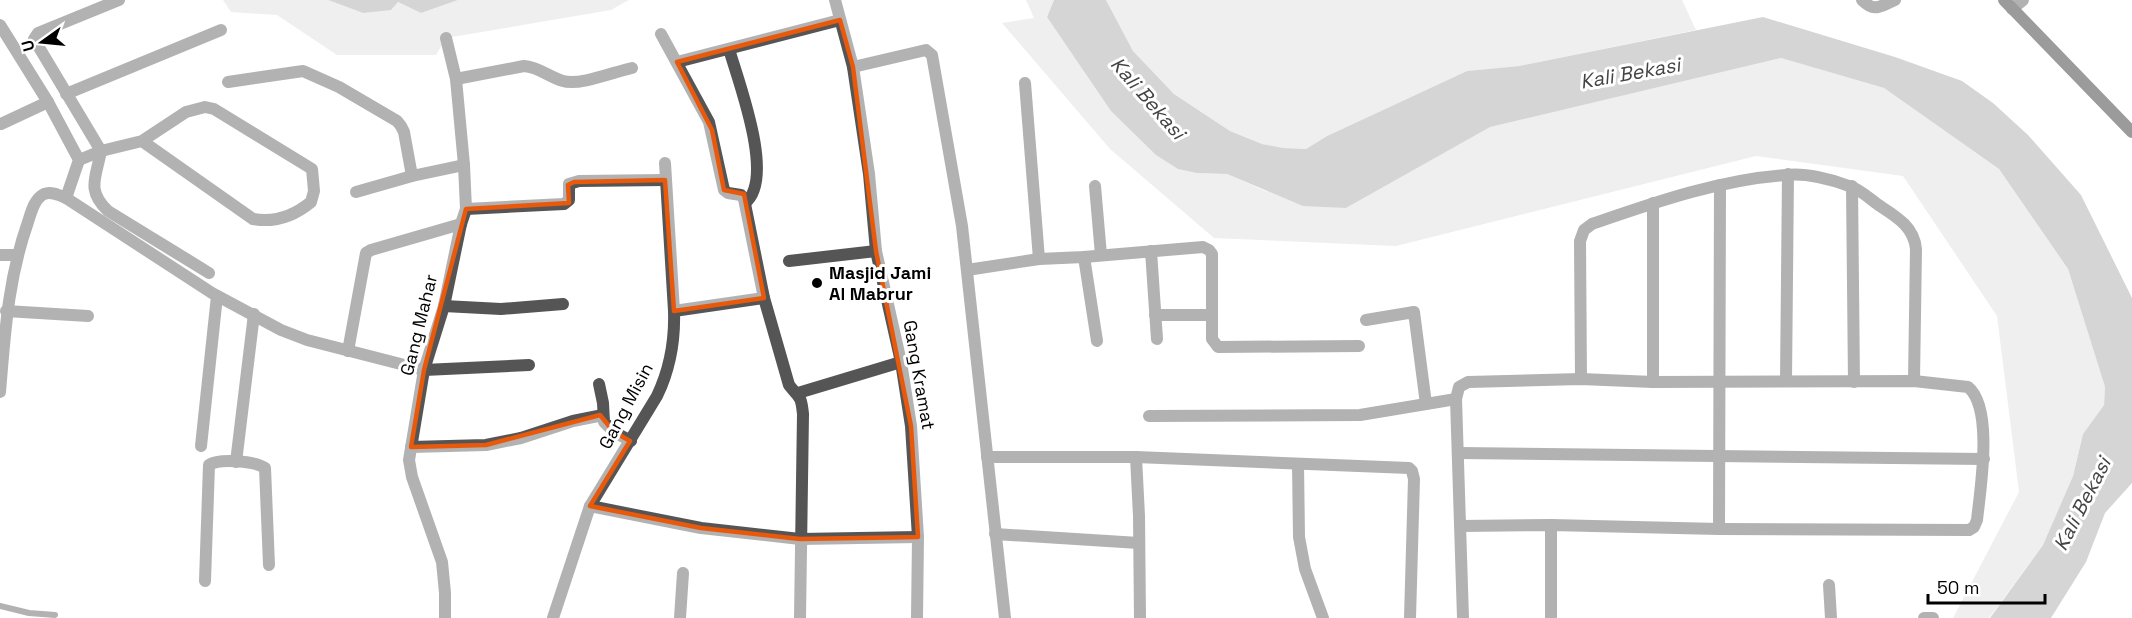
<svg xmlns="http://www.w3.org/2000/svg" width="2132" height="618" font-family="'Space Grotesk',sans-serif">
<rect width="100%" height="100%" fill="#fff"/>
<!-- green -->
<g fill="#dcdcdc">
<polygon points="223,0 328,0 363,13 398,2 421,13 458,0 629,0 611,10 446,38 436,55 337,55 277,15 231,12"/>
<polygon points="1026,0 1054,0 1047,17 1197,173 1227,174 1265,191 1346,208 1489,127 1781,58 1884,88 1999,169 2068,269 2105,387 2104,405 2083,434 2073,476 2043,545 1989,618 1953,618 2019,492 1997,316 1903,176 1756,156 1396,246 1214,238 1110,149 1002,23 1034,18"/>
<polygon points="1106,0 1682,0 1696,30 1519,66 1467,71 1327,136 1306,149 1284,148 1262,144 1230,131 1174,94 1133,51"/>
</g>
<!-- water -->
<g fill="#a3a3a3">
<polygon points="328,0 458,0 421,13 398,2 391,10 363,13"/>
<polygon points="1054,0 1106,0 1133,51 1174,94 1230,131 1262,144 1284,148 1306,149 1327,136 1467,71 1519,66 1763,17 1895,57 1962,81 1993,103 2028,135 2081,195 2132,298 2132,483 2105,513 2086,562 2051,618 1990,618 2043,545 2073,476 2083,434 2104,405 2105,387 2068,269 1999,169 1884,88 1781,58 1490,127 1346,208 1303,206 1227,174 1197,173 1178,169 1156,155 1111,111 1047,17"/>
</g>
<g fill="none" stroke-linecap="round" stroke-linejoin="round">
<!-- lane -->
<polyline stroke="#555" stroke-width="6" points="0,606 29,613 55,615"/>
<!-- street -->
<g stroke="#555" stroke-width="12">
<path d="M119,0L38,33L34,39L101,151C96,178 86,190 108,211L209,273"/>
<polyline points="835,0 853,67 869,174 876,251 901,362 911,426 918,537 917,618"/>
<path d="M1862,0C1875,13 1880,6 1895,0"/>
<polyline points="2012,9 2023,0"/>
<path d="M0,25L48,102L79,160L66,198C59,195 51,191 44,194C34,199 31,213 28,222C8,279 5,332 0,392"/>
<path d="M661,34L709,122L724,190L728,193L741,195L744,199L764,298L789,385C800,399 801,395 803,414L800,618"/>
<path d="M729,49C738,81 776,179 745,203"/>
<polyline points="677,62 840,20"/>
<polyline points="853,67 926,50 932,55 962,226 1005,618"/>
<path d="M456,79L524,66C539,67 549,77 563,81C579,86 614,72 632,68"/>
<polyline points="228,82 303,71 339,87 397,121 401,126 404,132 412,176 464,165"/>
<polyline points="1025,83 1039,259"/>
<polyline points="66,94 221,30"/>
<polyline points="1,124 48,102"/>
<path d="M79,160L101,151L142,141L186,112L205,107L214,109L312,169L314,191L311,202C294,216 275,223 253,219L142,141"/>
<polyline points="1095,186 1101,255"/>
<polyline points="1852,186 1854,382"/>
<polyline points="356,192 412,176"/>
<polyline points="66,198 212,293 281,330 307,340 424,370 529,365"/>
<polyline points="466,209 564,204 569,200 569,184 579,181 665,180"/>
<polyline points="1151,251 1157,339"/>
<polyline points="0,255 16,255"/>
<polyline points="1084,257 1097,341"/>
<polyline points="789,261 876,251"/>
<polyline points="967,270 1039,259 1084,257 1203,247 1209,250 1212,254 1212,339 1218,347 1359,346"/>
<polyline points="444,306 501,309 563,304"/>
<polyline points="6,311 88,316"/>
<polyline points="674,311 764,298"/>
<polyline points="1155,315 1212,315"/>
<polyline points="1366,320 1414,312 1426,404"/>
<polyline points="348,351 366,253 371,250 461,224"/>
<path d="M1581,379L1580,241L1584,230L1592,224C1653,203 1721,179 1787,175C1806,173 1831,179 1849,186C1860,189 1870,199 1880,206C1897,217 1914,227 1916,249L1914,381"/>
<polyline points="1786,381 1788,174"/>
<polyline points="1653,382 1653,203"/>
<polyline points="599,384 603,403 604,422 614,432 631,441"/>
<polyline points="798,393 901,362"/>
<polyline points="1149,416 1360,415 1456,399"/>
<polyline points="201,446 217,296"/>
<polyline points="411,447 486,445 521,438 573,421 603,415"/>
<polyline points="1459,453 1984,459"/>
<polyline points="987,457 1136,457 1409,468 1412,471 1414,479 1410,618"/>
<polyline points="1136,457 1139,516 1140,618"/>
<polyline points="236,462 254,314"/>
<polyline points="1298,464 1299,537 1305,569 1323,618"/>
<polyline points="590,506 701,528 800,539 918,537"/>
<polyline points="1551,525 1551,618"/>
<path d="M1461,526L1551,525L1719,529L1969,530L1974,527L1977,520C1980,491 1994,408 1968,387L1914,381L1653,382L1581,379L1468,382L1459,387L1456,399L1463,618"/>
<polyline points="1719,529 1720,185"/>
<polyline points="995,534 1139,543"/>
<path d="M205,581L209,465C219,458 255,461 265,468L269,565"/>
<polyline points="1829,585 1831,618"/>
<polyline points="445,618 445,593 442,562 412,477 409,460 424,370 444,306 461,224 466,209 464,165 456,79 446,38"/>
<path d="M553,618L590,506L657,396C670,369 675,341 674,311L665,163"/>
<polyline points="680,618 683,573"/>
<polyline points="1924,618 1933,618"/>
</g>
<!-- secondary -->
<polyline stroke="#222" stroke-width="12" points="2004,0 2132,132"/>
</g>
<!-- marked area -->
<path d="M0 0H2132V618H0ZM840,20L853,67L876,251L911,426L918,537L800,539L701,528L590,506L630,441L614,432L600,415L486,445L411,447L424,370L466,209L569,203L568,185L574,182L665,180L674,311L764,298L744,194L724,190L712,130L677,62Z" fill="#fff" fill-opacity=".55" fill-rule="evenodd"/>
<path fill="none" stroke="#e8590c" stroke-width="4.5" stroke-linejoin="round" d="M840,20L853,67L876,251L911,426L918,537L800,539L701,528L590,506L630,441L614,432L600,415L486,445L411,447L424,370L466,209L569,203L568,185L574,182L665,180L674,311L764,298L744,194L724,190L712,130L677,62Z"/>
<!-- markers -->
<circle fill="#000" stroke="#fff" stroke-width="2" cx="817" cy="283" r="6"/>
<g text-anchor="middle" stroke-width="6" stroke-linejoin="round" paint-order="stroke">
<!-- poi labels -->
<g font-size="18" font-weight="bold" fill="#000" stroke="#fff" text-anchor="start">
<text x="829" y="279">Masjid Jami<tspan x="829" dy="21">Al Mabrur</tspan></text>
</g>
<!-- street labels -->
<g font-size="18" fill="#000" stroke="#fff">
<text transform="translate(419 325) rotate(-76)" y="6">Gang Mahar</text>
<text transform="translate(919 375) rotate(80)" y="6">Gang Kramat</text>
<text transform="translate(626 406) rotate(-62)" y="6">Gang Misin</text>
</g>
<!-- water labels -->
<g font-size="20" font-style="italic" fill="#444" stroke="#fff">
<text transform="translate(1630 73) rotate(-10)" y="7">Kali Bekasi</text>
<text transform="translate(1148 98) rotate(49)" y="7">Kali Bekasi</text>
<text transform="translate(2082 504) rotate(-63)" y="7">Kali Bekasi</text>
</g>
</g>
<!-- north arrow -->
<g transform="translate(42 42) rotate(255)" stroke="#ffffff" stroke-width="4.5" paint-order="stroke">
<path d="M0-4.5L10 22L0 15L-10 22Z" fill="#000000"/>
<text y="-9" font-size="16" font-weight="bold" text-anchor="middle" fill="#000000">U</text>
</g>
<!-- scale -->
<path d="M1928 594v9h117v-9" fill="none" stroke="#000000" stroke-width="3"/>
<text x="1937" y="594" font-size="18" fill="#000000" stroke="#ffffff" stroke-width="4.5" paint-order="stroke">50 m</text>
</svg>
